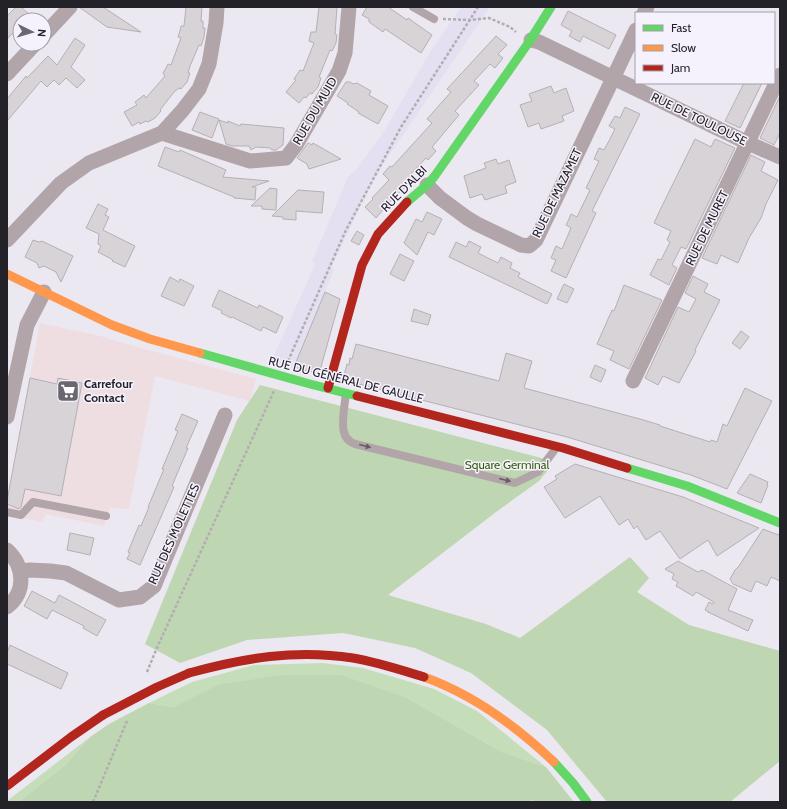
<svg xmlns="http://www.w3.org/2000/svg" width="787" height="809" font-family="Cabin,sans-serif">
<rect width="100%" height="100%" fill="#ebe8f2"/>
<!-- commercial -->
<polygon fill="#eedee2" points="40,323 100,336 126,344 256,379 250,401 242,399 155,376 129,509 110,508 104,526 46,514 42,522 7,515 7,499"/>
<!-- built -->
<polygon fill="#e4dff1" points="461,7 490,7 379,170 362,203 331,268 334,270 293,368 271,362 316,263 312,262 348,177 357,169 385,130 429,54"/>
<!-- green -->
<g fill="#c6ddba">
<polygon points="323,663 363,668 434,689 477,711 546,767 502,752 407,698 217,685 173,707 149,703 192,682 254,665"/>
<polygon points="90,737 65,765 19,802 7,802 7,801"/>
</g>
<!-- forest -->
<g fill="#bed6b1">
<polygon points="260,385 549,460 548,470 539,481 496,512 388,595 486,624 520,638 630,557 649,578 637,592 689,625 780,651 780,761 730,802 607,802 547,730 471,673 415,648 343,633 247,640 180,663 145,644 237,420"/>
<polygon points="282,675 341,675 407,698 502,752 546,767 574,802 535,802 532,800 530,802 19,802 65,765 90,737 109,724 149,703 173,707 217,685"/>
</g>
<!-- building -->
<g fill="#d8d3d7" stroke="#b5b0b4">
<polygon points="16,7 21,7 30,15 25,20 20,20 20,26 7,39 7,16"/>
<polygon points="79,7 103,7 141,32 107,27"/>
<polygon points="186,7 202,7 201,21 203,21 203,28 205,28 204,37 201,46 199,45 190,66 188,73 190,73 187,82 181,89 179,88 174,92 160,110 161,111 155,118 148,122 146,121 140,124 139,122 132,126 124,112 137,105 135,102 144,95 146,98 165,76 163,73 166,68 168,64 171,65 181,38 178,37 180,31 181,26 184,26"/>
<polygon points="319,7 337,7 335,34 337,35 336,43 332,51 330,50 319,77 321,78 318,87 312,94 310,93 306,98 304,97 299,103 286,92 296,80 294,79 300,70 303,71 314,43 309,41 311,32 316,32"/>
<polygon points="367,7 388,7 407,20 408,18 432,35 421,53 385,29 383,32 369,22 369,19 362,15"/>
<polygon points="568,11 616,35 609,49 583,36 580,42 569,36 572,31 561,25"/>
<polygon points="496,36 507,45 498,54 503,58 495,68 490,64 474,81 479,85 455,111 459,115 432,147 436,151 428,160 426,158 410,175 415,179 396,195 376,218 365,207 373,199 372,198 389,180 383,174 390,166 392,167 432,123 427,119 451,92 447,89"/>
<polygon points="75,38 85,45 71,67 85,80 77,88 66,78 59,85 54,80 47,87 41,81 7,121 7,99 26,76 27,78 48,56 57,65"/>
<polygon points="346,82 350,82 353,84 357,83 371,91 369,95 388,106 378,124 358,113 359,112 347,104 348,103 337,96"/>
<polygon points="744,83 762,83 740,128 725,121"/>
<polygon points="551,86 554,93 566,88 574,111 562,116 564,121 541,129 539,123 528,127 520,105 532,101 529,94"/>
<polygon points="780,96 780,133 774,145 760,138"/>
<polygon points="625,107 640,114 592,211 596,213 566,278 551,271 556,260 551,258 556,246 562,249 571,228 566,225 569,219 571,214 577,217 590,190 586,188 599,161 594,159 599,148 604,150 610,139 615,129 609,126 615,116 620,118"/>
<polygon points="200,112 219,119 212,138 192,130"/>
<polygon points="219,120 228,123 228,121 240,126 241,124 284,128 283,145 276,150 272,150 270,148 256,147 251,150 249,146 232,146 226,144"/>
<polygon points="695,139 711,147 715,139 735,148 686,249 681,247 672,265 677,268 669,285 650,275 658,259 661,260 670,242 667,240 671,231 654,223 662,206"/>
<polygon points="308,143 312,145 313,143 341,159 309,169 307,164 297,158"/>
<polygon points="165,147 179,152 180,150 226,170 223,177 269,181 252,187 256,187 255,200 234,198 234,197 158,166"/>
<polygon points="751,155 765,162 761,171 778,180 766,204 761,218 749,238 738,263 721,255 717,264 702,258"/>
<polygon points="496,159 498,164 509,160 516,182 505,186 507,193 485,200 482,194 470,198 464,176 486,168 484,163"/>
<polygon points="270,188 277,189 276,210 262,209 262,206 251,206"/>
<polygon points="298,190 324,192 322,213 296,211 296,220 283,219 283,217 272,216"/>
<polygon points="98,204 108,209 105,215 109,217 103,230 135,246 125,267 112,261 113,260 98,252 101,246 98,244 99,234 86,228"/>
<polygon points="427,212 442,219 434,235 428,232 417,255 404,243 416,219 422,222"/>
<polygon points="357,231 364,235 359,245 351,241"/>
<polygon points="33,240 39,242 42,241 73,256 61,282 56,272 44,266 39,268 37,263 25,257"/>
<polygon points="469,241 481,247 478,253 498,263 501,257 512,263 510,268 520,273 518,277 552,294 547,304 449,257 456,242 466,247"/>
<polygon points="400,254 414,261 404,281 390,274"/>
<polygon points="693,276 708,284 704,292 720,300 695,350 696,351 679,383 663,376 658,385 645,378 678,307 689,312 696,299 685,293"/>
<polygon points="170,277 179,282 180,279 194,286 184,306 161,296"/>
<polygon points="564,284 574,289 567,303 557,299"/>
<polygon points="624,285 662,300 629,369 610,360 614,351 597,344 612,310 614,311"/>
<polygon points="219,290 258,308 259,305 283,317 276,333 263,327 261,331 232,317 231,318 221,313 222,311 212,306"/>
<polygon points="325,292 340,299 319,374 294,367"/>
<polygon points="414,309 431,315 428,325 411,321"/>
<polygon points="741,331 749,337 740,349 732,343"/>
<polygon points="356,344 499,381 506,353 532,361 524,388 640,419 660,425 660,426 710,442 711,440 717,442 723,424 727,426 745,388 772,401 727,489 691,475 567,437 343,380 347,364 349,365 350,358 352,359"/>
<polygon points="595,365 606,370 601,382 590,377"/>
<polygon points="30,378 57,384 58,378 82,383 61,496 25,489 21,507 19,509 7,504 7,501"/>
<polygon points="182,414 198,421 186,448 188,448 172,486 174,487 140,565 127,559 130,553 128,552 139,525 141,526 149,507 148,507 164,469 162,469 178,431 175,430"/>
<polygon points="575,464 683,497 759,528 717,556 708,540 680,559 660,531 646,540 637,526 634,529 628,519 619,525 600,496 565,518 544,487 557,479 555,476"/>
<polygon points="750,474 768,482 767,485 768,485 761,503 737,493"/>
<polygon points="763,529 776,534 780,535 780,581 771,577 767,586 756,581 751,592 733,584 730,579 735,570 739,566"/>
<polygon points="70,533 94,538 90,555 67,550"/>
<polygon points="678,561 698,572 702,570 737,589 728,610 753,620 748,631 708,612 709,612 705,610 709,602 713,604 714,602 696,592 693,596 676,586 678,582 672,579 674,574 665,569"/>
<polygon points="32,591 55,603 59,595 106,620 97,636 83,628 84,626 52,610 47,619 24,606"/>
<polygon points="10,645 68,673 61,689 7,664 7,653"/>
</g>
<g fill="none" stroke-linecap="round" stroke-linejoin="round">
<!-- path -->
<g stroke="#b5acb2" stroke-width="2.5" stroke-dasharray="3 2" stroke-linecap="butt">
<polyline points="443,19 470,20 489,18 510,27 516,32"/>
<polyline points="288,361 346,230 401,127 478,7"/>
<polyline points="147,672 156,650 274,391"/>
<polyline points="93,802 127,721"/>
</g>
<!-- lane -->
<g stroke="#b2a5a9" stroke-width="8">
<polyline points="413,7 434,19"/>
<path d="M346,393C345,403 341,423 344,432C345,438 350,442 355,444L515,483L538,472L556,448"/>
<polyline points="7,512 21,515 33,502 106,516"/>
</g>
<!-- street -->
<g stroke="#b2a5a9" stroke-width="15">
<polyline points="644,13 647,7"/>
<polyline points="44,35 70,7"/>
<polyline points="531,40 539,42 748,143 780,157"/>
<polyline points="7,74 35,44"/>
<polyline points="162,133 250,161 286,158 296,145 339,71 345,53 349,7"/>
<polyline points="427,185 440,198 467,218 477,224 521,245 529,246 536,240 636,30"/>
<polyline points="7,240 61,183 89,163 162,133 182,111 199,89 209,64 216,23 217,7"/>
<polyline points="633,381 780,75"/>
<polyline points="7,417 27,325 44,292"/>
<path d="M7,550C24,566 27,591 7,607"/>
<polyline points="20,571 30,570 50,571 66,573 119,600 140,597 154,586 225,415"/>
</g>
<!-- fast -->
<g stroke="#63d668" stroke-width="9">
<polyline points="407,202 427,185 434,177 529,42 551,7"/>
<polyline points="200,353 310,384 357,396"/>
<polyline points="627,468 687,486 780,523"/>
<polyline points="554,762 573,783 587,802"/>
</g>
<!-- slow -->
<g stroke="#ff974d" stroke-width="9">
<polyline points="7,274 112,325 150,339 200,353"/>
<path d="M424,677C472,694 517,727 554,762"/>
</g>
<!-- jam -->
<g stroke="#b3261e" stroke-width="9">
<polyline points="328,388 362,265 378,234 407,202"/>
<polyline points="357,396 563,448 627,468"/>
<path d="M189,673C244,658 295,649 353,658C377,662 401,670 424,677"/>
<polyline points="7,786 71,737 103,715"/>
</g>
<!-- jam-bridge -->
<polyline stroke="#b3261e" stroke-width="9" points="103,715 157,687 189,673"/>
</g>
<!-- one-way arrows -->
<defs><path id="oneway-solid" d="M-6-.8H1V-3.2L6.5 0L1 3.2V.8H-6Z"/></defs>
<g fill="#645d63">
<use href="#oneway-solid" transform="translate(365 446) rotate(14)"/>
<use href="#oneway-solid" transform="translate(505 480) rotate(14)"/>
</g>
<!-- icons -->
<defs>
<g id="supermarket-square" transform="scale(1.15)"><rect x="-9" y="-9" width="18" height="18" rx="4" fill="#6a676f" stroke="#f6f2fd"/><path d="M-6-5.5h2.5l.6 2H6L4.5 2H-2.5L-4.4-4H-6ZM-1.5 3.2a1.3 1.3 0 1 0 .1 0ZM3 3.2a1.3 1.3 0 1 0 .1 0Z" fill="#fff"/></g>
</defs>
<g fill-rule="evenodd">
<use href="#supermarket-square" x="68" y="391"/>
</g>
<g text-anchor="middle" stroke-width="3" stroke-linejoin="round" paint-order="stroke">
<!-- street labels -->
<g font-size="12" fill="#242229" stroke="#f6f2fd">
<text transform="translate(315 111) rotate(-60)" y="4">RUE DU MUID</text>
<text transform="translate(699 119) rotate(26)" y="4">RUE DE TOULOUSE</text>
<text transform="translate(404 189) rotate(-45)" y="4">RUE D'ALBI</text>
<text transform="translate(557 193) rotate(-64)" y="4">RUE DE MAZAMET</text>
<text transform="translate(707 228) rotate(-64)" y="4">RUE DE MURET</text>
<text transform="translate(346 380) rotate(14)" y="4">RUE DU GÉNÉRAL DE GAULLE</text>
<text transform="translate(174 534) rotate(-66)" y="4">RUE DES MOLETTES</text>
</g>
<!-- poi labels -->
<g font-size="12" font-weight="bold" fill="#242229" stroke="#f6f2fd" text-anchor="start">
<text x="84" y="388">Carrefour<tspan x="84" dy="14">Contact</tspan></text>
</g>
<!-- park labels -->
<g font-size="12" fill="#345e0e" stroke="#f6f2fd">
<text x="507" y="469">Square Germinal</text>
</g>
</g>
<!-- border -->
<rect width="787" height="809" fill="none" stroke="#242229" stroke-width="16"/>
<!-- legend -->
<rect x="635" y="12" width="140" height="72" fill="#f6f2fd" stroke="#a29fa8"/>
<rect x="643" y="25" width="20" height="6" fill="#63d668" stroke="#a29fa8"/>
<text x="671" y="32" font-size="12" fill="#242229">Fast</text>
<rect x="643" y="45" width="20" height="6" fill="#ff974d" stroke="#a29fa8"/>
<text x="671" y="52" font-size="12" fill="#242229">Slow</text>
<rect x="643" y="65" width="20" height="6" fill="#b3261e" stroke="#a29fa8"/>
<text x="671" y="72" font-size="12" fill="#242229">Jam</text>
<!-- north arrow -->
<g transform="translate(32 32) rotate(95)"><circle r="19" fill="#f6f2fd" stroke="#a29fa8"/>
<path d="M0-3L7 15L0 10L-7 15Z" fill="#6a676f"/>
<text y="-6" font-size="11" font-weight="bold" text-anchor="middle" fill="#242229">N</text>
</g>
</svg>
